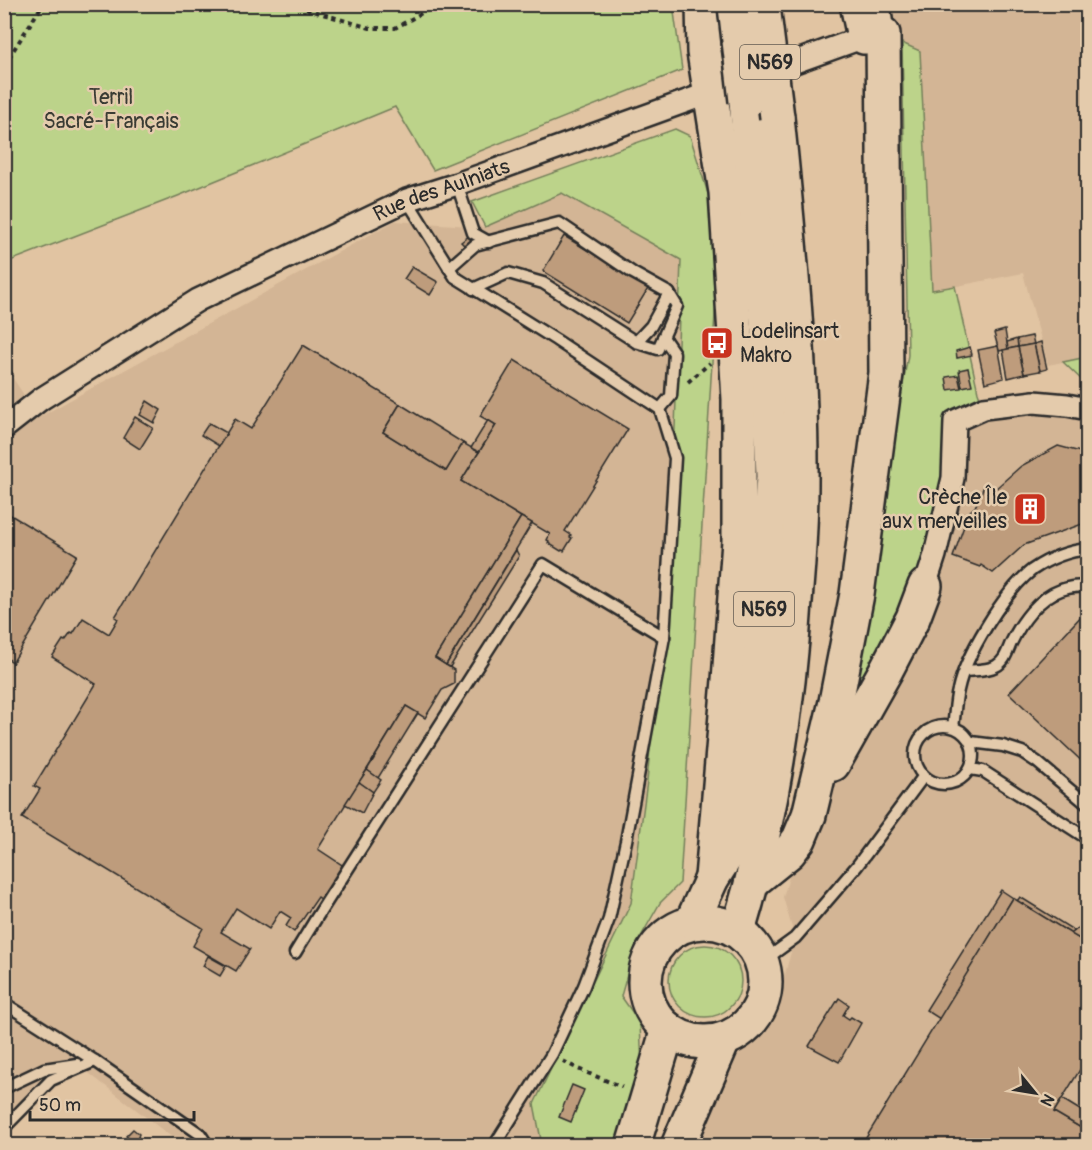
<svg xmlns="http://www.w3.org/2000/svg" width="1092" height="1150" font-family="Pangolin,sans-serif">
<rect width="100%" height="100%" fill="#e1c4a2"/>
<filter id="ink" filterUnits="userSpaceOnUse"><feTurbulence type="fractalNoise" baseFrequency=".0167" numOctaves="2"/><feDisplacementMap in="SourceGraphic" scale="12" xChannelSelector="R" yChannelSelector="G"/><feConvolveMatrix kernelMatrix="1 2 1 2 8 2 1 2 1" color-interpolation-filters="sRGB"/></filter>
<g filter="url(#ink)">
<!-- built -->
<g fill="#d3b595">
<polygon points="879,5 1087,5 1087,357 1048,365 1023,273 932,291 920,51 883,34"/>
<polygon points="562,193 681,260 678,531 631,903 534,1104 542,1145 182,1145 77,1064 5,1133 5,436 395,221 485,227"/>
<polygon points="4,365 24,395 5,410 4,410"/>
<polygon points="958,406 1088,417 1087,1145 699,1146 734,1055 780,992 795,938 783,897 813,800"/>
</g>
<!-- green -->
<g fill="#bcd38a" stroke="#747f5a" stroke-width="1.5">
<polygon points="5,4 673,5 682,70 433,170 395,107 178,196 5,263"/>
<polygon points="902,43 920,51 932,290 955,286 978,392 984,408 955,422 950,493 876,686 851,695 908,355"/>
<polygon points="675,129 690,136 720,232 680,883 660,903 635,947 621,996 640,1023 642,1068 615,1145 542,1145 534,1104 631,903 647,781 672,512 681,260 562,193 485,227 472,202"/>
<polygon points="1087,357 1087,382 1084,382 1063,362"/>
<circle cx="705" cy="981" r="36"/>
</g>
<!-- building -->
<g fill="#be9c7c" stroke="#2b2b2b" stroke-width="1.5">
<polygon points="469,236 474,241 466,247 461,242"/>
<polygon points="564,236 649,287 627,323 543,271"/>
<polygon points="412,267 438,282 430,295 404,279"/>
<polygon points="1005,330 1008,349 999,351 994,333"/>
<polygon points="1032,336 1034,344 1018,347 1017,339"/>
<polygon points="1017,339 1018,347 1008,349 1007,342"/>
<polygon points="1041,342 1047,369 1040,371 1034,344"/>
<polygon points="1034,344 1040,371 1024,374 1018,347"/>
<polygon points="303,345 400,404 383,432 446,471 463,443 479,452 461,481 521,517 435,658 454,670 454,684 442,690 425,718 406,706 318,849 342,865 342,875 332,881 330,894 321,899 318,897 294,932 286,926 291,918 280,911 269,929 236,908 221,932 250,949 236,971 193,946 203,928 22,818 40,789 34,786 96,684 52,657 63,640 65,641 71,633 73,634 83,618 109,634 118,619 115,617 235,419 251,429"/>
<polygon points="998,346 1004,378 985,383 978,350"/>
<polygon points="970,347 972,355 957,358 956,351"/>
<polygon points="1018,347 1024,374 1008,378 1003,350"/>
<polygon points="514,360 628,429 565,531 571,535 570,537 572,538 564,551 562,550 561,551 548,543 549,541 547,540 550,534 461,481 496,425 480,416"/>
<polygon points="4,362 13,374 4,380"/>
<polygon points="968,368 972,385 962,387 959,370"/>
<polygon points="958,375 961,388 948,390 946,377"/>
<polygon points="147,401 161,410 154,423 140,415"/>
<polygon points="400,404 463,443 446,471 383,432"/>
<polygon points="135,417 153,428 140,449 123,438"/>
<polygon points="488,420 496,425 479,452 471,448"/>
<polygon points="209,423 227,433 219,446 201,435"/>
<polygon points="1058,446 1088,454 1088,522 1024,545 993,573 981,565 980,567 953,557 969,512 975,507 984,486 994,490 1021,466"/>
<polygon points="4,511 77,555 13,662 4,657"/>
<polygon points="521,517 532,523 446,665 435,658"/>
<polygon points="516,550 519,556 450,667 446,665"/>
<polygon points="1088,609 1088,767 1009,693"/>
<polygon points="406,706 418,713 378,778 367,770"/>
<polygon points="367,770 381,780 373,792 359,782"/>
<polygon points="359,782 373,792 362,813 345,804"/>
<polygon points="1001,890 1013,898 940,1019 926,1010"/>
<polygon points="1020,897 1075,931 1071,934 1017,901"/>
<polygon points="1013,898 1088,944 1088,1066 1084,1063 1054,1112 1088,1132 1088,1146 861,1146"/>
<polygon points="1088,920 1088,944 1071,934"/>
<polygon points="208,956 226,966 220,976 203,966"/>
<polygon points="839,998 849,1005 843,1015 849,1019 851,1017 861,1023 839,1062 809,1046"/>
<polygon points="572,1085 584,1090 571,1122 559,1117"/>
<polygon points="1062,1099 1088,1115 1088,1132 1054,1112"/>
<polygon points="133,1129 139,1134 138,1137 147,1146 131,1146 133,1142 126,1136"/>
</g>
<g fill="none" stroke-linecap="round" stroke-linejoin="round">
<!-- service casing -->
<g stroke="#2b2b2b" stroke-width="15">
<g id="service">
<polyline points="457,184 473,233 489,242"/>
<polyline points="407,200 455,277 556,340 660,409 675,458 664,637 626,841 609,919 584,986 552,1054 494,1146"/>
<polyline points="449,268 475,245 559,223 633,273 669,293 651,326 636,342 543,283 508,273 473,289"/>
<polyline points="636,342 658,349 677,306 669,293"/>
<polyline points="660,409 671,396 674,353 663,337"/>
<path d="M964,671C974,670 987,671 996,666C1005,661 1007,652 1011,643C1021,622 1038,598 1061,590C1070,587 1078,585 1088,588"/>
<circle cx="944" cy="755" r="29"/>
<path d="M953,727C955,715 955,702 958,690C965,656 1004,592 1032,570C1048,559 1068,551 1088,549"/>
<polyline points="971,742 1003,746 1022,752 1037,762 1088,805"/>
<polyline points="970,769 983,771 1088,839"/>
<polyline points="295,953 317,917 543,564 664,637"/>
<polyline points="762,962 795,938 857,866 923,777"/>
<polyline points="4,1003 95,1061 200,1134 208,1146"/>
<polyline points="4,1088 44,1069 77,1064"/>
<polyline points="4,1128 51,1080 95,1061"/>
</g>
</g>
<!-- minor casing -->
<g stroke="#2b2b2b" stroke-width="26">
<g id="minor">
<path id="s1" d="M4,428L41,399L198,300L407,200L457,184L864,37L883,34L879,4"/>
<polyline points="925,586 935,555 953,478 955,421 984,408 1034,402 1067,405 1088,409"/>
</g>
</g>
<!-- trunk casing -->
<g stroke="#2b2b2b" stroke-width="38">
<g id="trunk">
<polyline points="703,4 704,52 726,192 739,399 739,541 729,680 712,878"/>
<polyline points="857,4 864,37"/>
<polyline points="833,764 885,672 913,618 925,586"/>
<polyline points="753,881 789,852 799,839 809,815 836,702 857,594 886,373 883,34"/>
<circle cx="705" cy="982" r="60"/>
<polyline points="692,922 712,878 730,850 744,791 751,743 762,644 773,477 768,332 746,101"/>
<path d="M738,931C772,819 789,704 796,588C799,553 801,518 801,484C802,361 789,239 777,117"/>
<polyline points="633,1146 668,1029"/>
<polyline points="678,1146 723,1041"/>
</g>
</g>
<!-- path -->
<g stroke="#2b2b2b" stroke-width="4" stroke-dasharray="4.5 4.5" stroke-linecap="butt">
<polyline points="289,4 370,28 395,28 438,4"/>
<polyline points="4,65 43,4"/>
<polyline points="688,382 710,363"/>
<polyline points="563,1061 578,1069 622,1087"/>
</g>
<!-- service -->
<use href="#service" stroke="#e4cbac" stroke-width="10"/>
<!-- minor -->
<use href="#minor" stroke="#e4cbac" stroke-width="21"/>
<!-- trunk -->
<use href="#trunk" stroke="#e4cbac" stroke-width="33"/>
<!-- trunk-bridge casing -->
<g stroke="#2b2b2b" stroke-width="38" stroke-linecap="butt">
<g id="trunk-bridge">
<polyline points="735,6 746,101"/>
<polyline points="763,6 777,117"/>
</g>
</g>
<!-- trunk-bridge -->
<use href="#trunk-bridge" stroke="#e4cbac" stroke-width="33"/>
</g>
</g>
<!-- icons -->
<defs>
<g id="bus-square" transform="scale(1.725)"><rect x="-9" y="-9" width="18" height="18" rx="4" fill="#c8321e" stroke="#e4cbac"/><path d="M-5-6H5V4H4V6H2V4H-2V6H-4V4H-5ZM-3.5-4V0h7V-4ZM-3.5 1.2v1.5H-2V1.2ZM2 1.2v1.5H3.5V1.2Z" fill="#fff"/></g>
<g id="building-square" transform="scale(1.725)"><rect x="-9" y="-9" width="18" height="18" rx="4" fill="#c8321e" stroke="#e4cbac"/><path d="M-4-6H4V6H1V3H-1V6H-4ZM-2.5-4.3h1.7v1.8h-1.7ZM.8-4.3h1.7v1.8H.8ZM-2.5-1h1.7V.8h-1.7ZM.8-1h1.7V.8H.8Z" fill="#fff"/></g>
</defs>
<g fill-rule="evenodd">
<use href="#bus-square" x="717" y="343"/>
<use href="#building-square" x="1030" y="509"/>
</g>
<g text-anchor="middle" stroke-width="5" stroke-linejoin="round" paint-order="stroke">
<!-- shield labels -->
<g fill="#e4cbac" stroke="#625b52" stroke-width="1.5">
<rect x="740" y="45" width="60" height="34" rx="4.5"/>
<rect x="734" y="592" width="60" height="34" rx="4.5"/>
</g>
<g font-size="20" font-weight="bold" fill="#2b2b2b">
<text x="770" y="69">N569</text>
<text x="764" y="616">N569</text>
</g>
<!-- park labels -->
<g font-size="21" fill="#3a3c34" stroke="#e4cbac">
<text x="111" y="104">Terril<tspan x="111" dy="24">Sacré-Français</tspan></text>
</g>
<!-- street labels -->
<g font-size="21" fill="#2b2b2b" stroke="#e4cbac">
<text dy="7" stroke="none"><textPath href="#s1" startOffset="500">Rue des Aulniats</textPath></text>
</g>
<!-- poi labels -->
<g font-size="21" fill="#2b2b2b" stroke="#e4cbac" text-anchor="start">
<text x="740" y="338">Lodelinsart<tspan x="740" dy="24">Makro</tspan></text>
<text x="1007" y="504" text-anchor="end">Crèche Île<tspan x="1007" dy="24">aux merveilles</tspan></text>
</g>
</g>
<!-- margin -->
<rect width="1092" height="1150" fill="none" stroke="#e4cbac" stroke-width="24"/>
<rect x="12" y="12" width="1068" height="1126" fill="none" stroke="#2b2b2b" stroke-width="2" filter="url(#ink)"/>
<!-- north arrow -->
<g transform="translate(1035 1093) rotate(120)" stroke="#e4cbac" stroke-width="4.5" paint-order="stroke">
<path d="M0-4.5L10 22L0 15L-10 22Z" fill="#2b2b2b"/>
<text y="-9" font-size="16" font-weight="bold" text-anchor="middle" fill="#2b2b2b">N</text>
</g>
<!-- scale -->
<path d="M30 1111v9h164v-9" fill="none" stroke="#2b2b2b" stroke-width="3"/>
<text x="39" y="1111" font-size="18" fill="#2b2b2b" stroke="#e4cbac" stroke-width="4.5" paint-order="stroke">50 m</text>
</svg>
